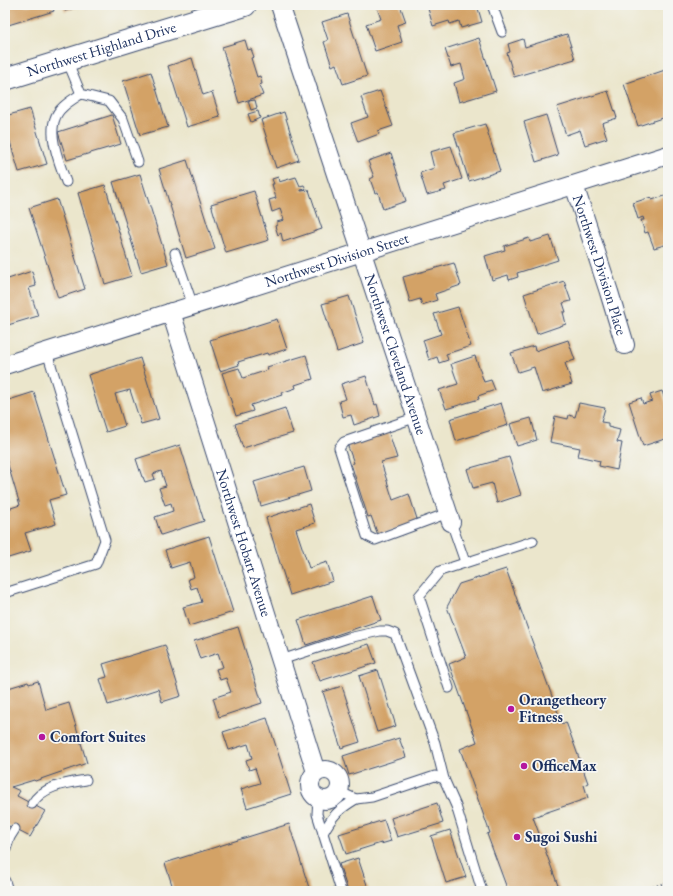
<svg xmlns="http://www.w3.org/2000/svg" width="673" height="896" font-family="'EB Garamond',serif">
<rect width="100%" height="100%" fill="#f6f6f2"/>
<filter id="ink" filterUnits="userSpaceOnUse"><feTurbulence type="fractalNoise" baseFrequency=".025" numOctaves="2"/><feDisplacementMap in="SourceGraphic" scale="8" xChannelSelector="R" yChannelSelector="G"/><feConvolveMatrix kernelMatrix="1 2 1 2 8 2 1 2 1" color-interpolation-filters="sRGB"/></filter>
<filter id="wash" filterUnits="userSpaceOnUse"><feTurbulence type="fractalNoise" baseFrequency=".012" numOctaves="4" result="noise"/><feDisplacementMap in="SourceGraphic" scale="16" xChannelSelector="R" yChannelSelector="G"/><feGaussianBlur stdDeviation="0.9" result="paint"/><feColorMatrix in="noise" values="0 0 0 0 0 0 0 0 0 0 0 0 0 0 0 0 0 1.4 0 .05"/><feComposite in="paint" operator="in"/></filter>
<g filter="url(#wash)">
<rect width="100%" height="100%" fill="#ebe6cc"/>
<g id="blocks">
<!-- building -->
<g fill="#d3a266">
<polygon points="5,5 52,5 54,11 5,26"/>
<polygon points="63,5 83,5 65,11"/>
<polygon points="376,5 400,5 406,22 397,25 402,42 375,51 366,24 381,19"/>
<polygon points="427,5 477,5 482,22 461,28 459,21 450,24 449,21 433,26"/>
<polygon points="347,14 367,76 343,84 336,64 332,66 324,42 328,40 322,22"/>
<polygon points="567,34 575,59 514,77 507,53 510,52 508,44 523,39 525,47"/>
<polygon points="479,38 496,91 459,102 454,83 465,79 461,64 451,67 445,49"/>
<polygon points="245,40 248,50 251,49 254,57 251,58 257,77 260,76 262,84 259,85 263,95 239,103 222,47"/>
<polygon points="192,58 203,95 212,92 220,117 187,127 168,66"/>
<polygon points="668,69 668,116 638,126 624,84"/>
<polygon points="151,72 168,127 140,135 123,81"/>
<polygon points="380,91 393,126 378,131 379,134 358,142 351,123 368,117 361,97"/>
<polygon points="608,91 617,118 602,123 607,138 585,145 580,130 566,135 557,107"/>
<polygon points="255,100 257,108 251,110 248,101"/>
<polygon points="30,109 47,164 19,172 5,125 5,116"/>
<polygon points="258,111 260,118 251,122 248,114"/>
<polygon points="284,112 299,160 276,168 261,120"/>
<polygon points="112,115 121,144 67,160 58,132"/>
<polygon points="546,115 558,155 536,162 524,122"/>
<polygon points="485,124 500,171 469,181 454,133"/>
<polygon points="451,146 462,179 444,185 446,190 427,195 420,173 434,168 430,152"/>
<polygon points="391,153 406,201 383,209 378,192 375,193 370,179 374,177 368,161"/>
<polygon points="187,160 215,249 186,258 159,169"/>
<polygon points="140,174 168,264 141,272 113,182"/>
<polygon points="278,177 279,182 296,177 300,186 304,185 306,189 301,190 301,191 309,190 322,229 283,242 281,233 278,235 275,226 277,225 277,222 284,220 280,209 272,212 269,200 276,198 272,184 274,184 272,179"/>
<polygon points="105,185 132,276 105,284 78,193"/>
<polygon points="254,191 269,240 226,253 211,204"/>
<polygon points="668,195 668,244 654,248 648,232 645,233 641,220 644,220 643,217 638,219 633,203 651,197 652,200"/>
<polygon points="57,199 85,289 58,298 29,208"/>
<polygon points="550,236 558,260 517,273 518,277 509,280 508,275 492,280 485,256 505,250 504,246 529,238 530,242"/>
<polygon points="454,263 461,285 435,294 437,300 422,305 420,299 410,302 403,277"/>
<polygon points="32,271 36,286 29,288 38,316 8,325 5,314 5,280"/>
<polygon points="564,281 571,301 563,303 566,312 563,312 566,324 537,334 524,294"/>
<polygon points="349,296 364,343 337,352 322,304"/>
<polygon points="458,307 471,346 446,354 448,360 439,363 437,357 429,360 423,340 441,334 434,314"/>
<polygon points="277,319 287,349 268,355 267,353 238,362 239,365 220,371 210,340"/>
<polygon points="568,340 575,360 565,363 572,384 542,393 534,367 518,372 511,353 534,346 535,351"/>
<polygon points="306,355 313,379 295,385 296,388 281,393 282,395 251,405 253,411 236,416 222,373 239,368 243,378 268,370 267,367"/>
<polygon points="475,356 484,382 491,380 495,390 478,396 479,399 446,409 439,390 458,384 451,364"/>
<polygon points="140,358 159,419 141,424 130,390 115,394 125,426 106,432 88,375"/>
<polygon points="366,376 375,405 377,404 380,416 354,425 351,415 343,417 339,401 346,399 341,384"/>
<polygon points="662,391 668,409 668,438 643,446 629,402 641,398 643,404 652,401 650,395"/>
<polygon points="34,392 66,495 49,500 56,524 25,533 31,551 5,559 5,510 20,505 5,455 5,406 8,405 6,401"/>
<polygon points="501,403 508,425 456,441 450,419"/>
<polygon points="579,403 605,408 601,422 608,423 608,427 620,430 617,442 622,443 617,470 599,466 600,461 578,456 580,448 550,442 555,416 568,419 569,415 575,417"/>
<polygon points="285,408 293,433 243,448 235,424"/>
<polygon points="531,418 537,440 517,446 510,424"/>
<polygon points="388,430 397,458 381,462 393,500 409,494 418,522 378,535 371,516 368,517 351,464 354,463 347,444"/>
<polygon points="180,445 204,521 161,535 155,517 173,511 171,503 165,505 159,488 166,486 161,471 153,474 155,479 145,482 143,477 142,477 136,459"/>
<polygon points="509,457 521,495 497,503 492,483 473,488 467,469"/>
<polygon points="304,467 311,491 261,506 254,482"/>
<polygon points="309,504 315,523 296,529 309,568 327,562 333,581 290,595 266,518"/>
<polygon points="209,536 233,612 189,626 183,607 202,602 197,587 191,589 188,579 194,577 190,562 171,568 165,550"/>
<polygon points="506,569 562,724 566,722 588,783 584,785 588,798 533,817 560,891 508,891 487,834 490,833 460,749 477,742 449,664 466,657 447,607 459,584"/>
<polygon points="373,596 381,620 306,645 298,620"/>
<polygon points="238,627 262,703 219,717 213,698 231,692 226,678 220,680 216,669 223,667 218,653 200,659 194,641"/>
<polygon points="369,644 376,663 320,681 313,662"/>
<polygon points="165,645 181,696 162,702 158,689 108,705 100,679 107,677 103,664"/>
<polygon points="378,670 396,726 377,732 359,676"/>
<polygon points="38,681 46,710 69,703 87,763 35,781 34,780 11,787 20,791 17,796 45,811 30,837 5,824 5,689 28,682 29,684"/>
<polygon points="342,686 360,742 341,748 323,692"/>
<polygon points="267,718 291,794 247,808 241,789 260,783 255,768 249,770 246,760 252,758 248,744 229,750 223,732"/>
<polygon points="399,738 406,757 349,775 343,756"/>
<polygon points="437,803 443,823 397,837 391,818"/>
<polygon points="384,820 391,841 381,844 381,843 346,854 339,834"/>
<polygon points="289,824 310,891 165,891 173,888 165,863"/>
<polygon points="450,830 466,877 446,883 431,836"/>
<polygon points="358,858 369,891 348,891 339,864"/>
</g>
</g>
</g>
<g filter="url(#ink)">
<use href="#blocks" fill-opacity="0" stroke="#3a4a6e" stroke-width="1"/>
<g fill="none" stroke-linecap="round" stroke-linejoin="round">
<!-- lane casing -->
<g stroke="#3a4a6e" stroke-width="11">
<g id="lane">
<polyline points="492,5 502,32"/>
<polyline points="67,60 81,94 109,101 123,119 138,162"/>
<path d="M66,182C59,161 42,125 63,107C68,102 75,98 81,94"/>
<polyline points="175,253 193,306"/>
<polyline points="417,417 344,442 339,448 367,536 375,540 448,513"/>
<polyline points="451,522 465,562"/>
<polyline points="5,593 96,564 105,540 47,352"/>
<polyline points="281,660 348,638 380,631 387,631 395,634 435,743 444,779"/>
<polyline points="449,688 419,596 440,571 533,541"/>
<polyline points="338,791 356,799 372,797 435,776 444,779 456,806 482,891"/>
<polyline points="318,798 317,814 341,891"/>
<path d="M32,804C42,786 67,783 86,780"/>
<path d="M323,833C333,815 338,810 356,799"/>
<polyline points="5,852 10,837 15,829"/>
<polyline points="5,881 8,891"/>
</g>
</g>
<!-- street casing -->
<g stroke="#3a4a6e" stroke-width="20">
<g id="street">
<path id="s1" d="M280,5L451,522"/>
<path id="s2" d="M574,185L609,292L625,345"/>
<path id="s3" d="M171,312L316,772"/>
<path id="s4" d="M5,365L668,155"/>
<circle cx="325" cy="785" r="15"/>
</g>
</g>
<!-- secondary casing -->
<g stroke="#3a4a6e" stroke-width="24">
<g id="secondary">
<path id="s5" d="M5,79L245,5"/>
</g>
</g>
<!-- path -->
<polyline stroke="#3a4a6e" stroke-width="2.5" stroke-dasharray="1 3" stroke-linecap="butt" points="642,891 668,882"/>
<!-- lane -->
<use href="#lane" stroke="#fff" stroke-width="9"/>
<!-- street -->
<use href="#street" stroke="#fff" stroke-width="18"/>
<!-- secondary -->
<use href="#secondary" stroke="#fff" stroke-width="22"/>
</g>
</g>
<!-- markers -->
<g fill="#b5179e" stroke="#f6f6f2" stroke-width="1.5">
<circle cx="511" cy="709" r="4"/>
<circle cx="42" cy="737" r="4"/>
<circle cx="524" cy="766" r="4"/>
<circle cx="517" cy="837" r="4"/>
</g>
<g text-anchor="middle" stroke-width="3.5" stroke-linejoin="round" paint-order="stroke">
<!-- street labels -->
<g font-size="15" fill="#1b2f5e" stroke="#f6f6f2">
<text dy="5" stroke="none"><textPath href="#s5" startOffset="101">Northwest Highland Drive</textPath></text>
<text dy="5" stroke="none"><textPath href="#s4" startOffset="348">Northwest Division Street</textPath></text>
<text dy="5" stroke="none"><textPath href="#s2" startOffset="84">Northwest Division Place</textPath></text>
<text dy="5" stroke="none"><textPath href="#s1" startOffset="368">Northwest Cleveland Avenue</textPath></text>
<text dy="5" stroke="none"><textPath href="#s3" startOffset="242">Northwest Hobart Avenue</textPath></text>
</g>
<!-- poi labels -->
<g font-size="15" font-weight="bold" fill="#1b2f5e" stroke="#f6f6f2" text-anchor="start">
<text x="519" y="705">Orangetheory<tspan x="519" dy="17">Fitness</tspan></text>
<text x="50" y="742">Comfort Suites</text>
<text x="532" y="771">OfficeMax</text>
<text x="525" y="842">Sugoi Sushi</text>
</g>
</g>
<!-- margin -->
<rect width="673" height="896" fill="none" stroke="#f6f6f2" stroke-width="20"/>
</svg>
